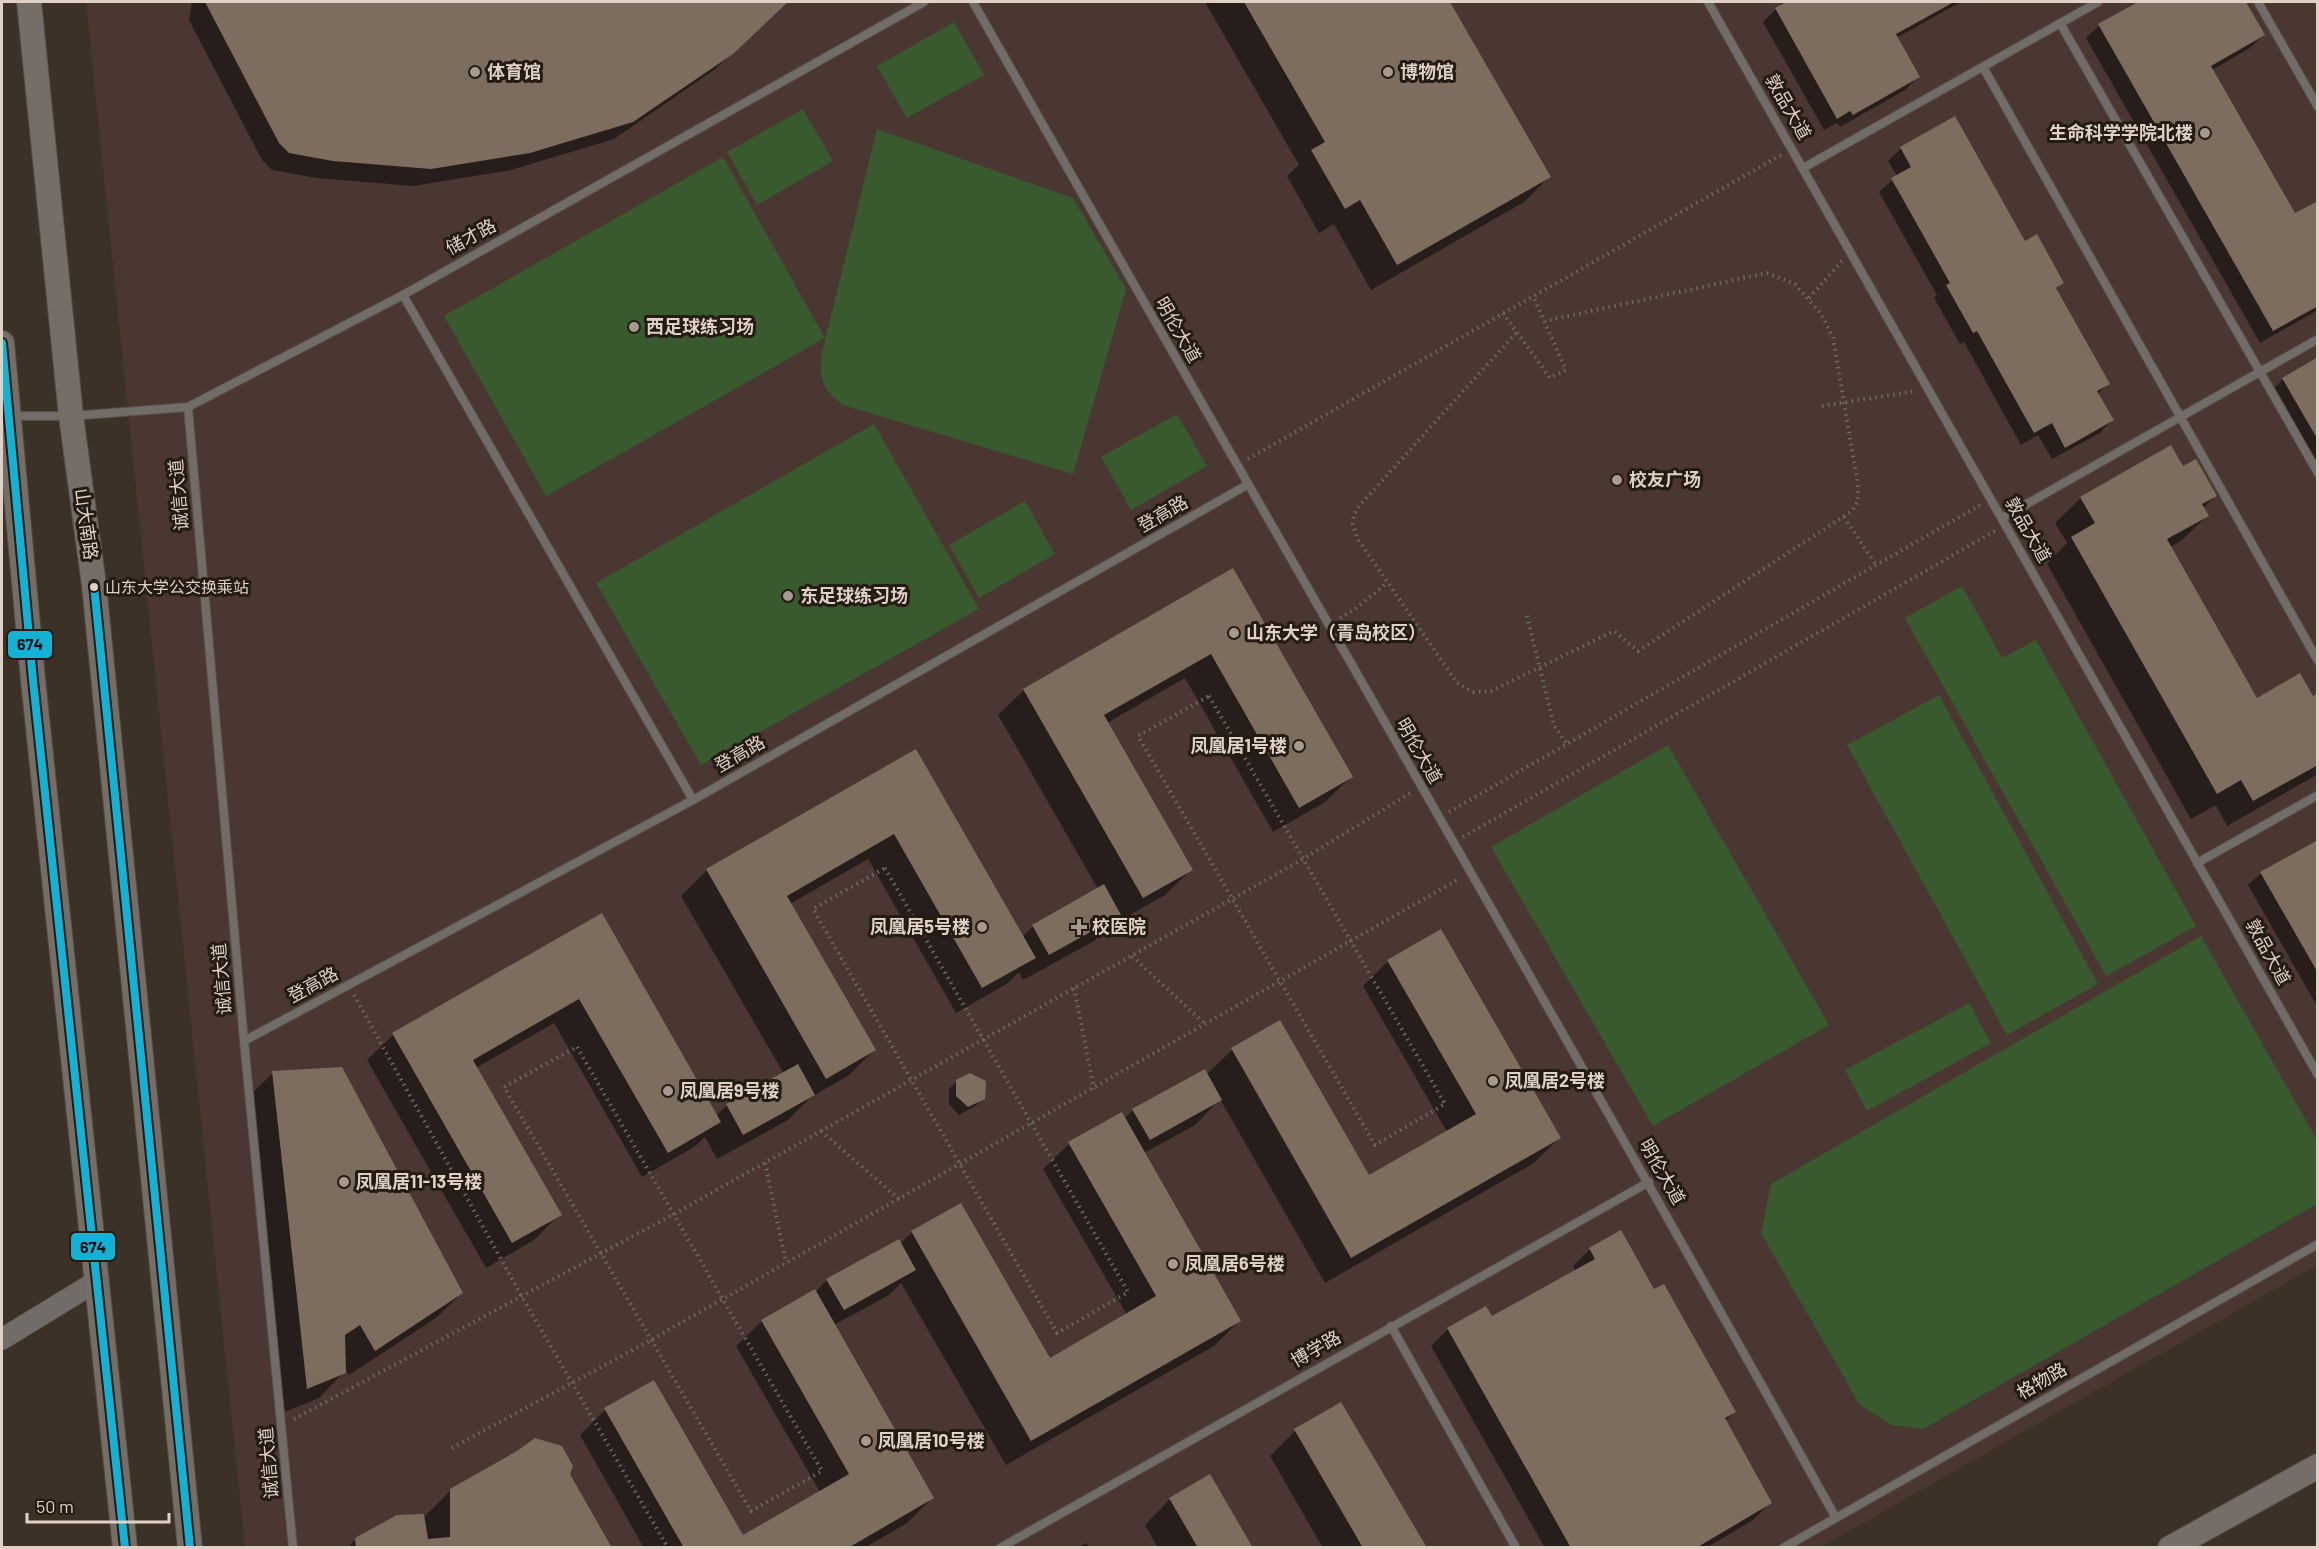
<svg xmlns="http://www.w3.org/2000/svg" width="2319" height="1549" font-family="Barlow,'Noto Sans SC',sans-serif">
<rect width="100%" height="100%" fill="#3c3127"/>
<!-- education -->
<polygon fill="#4a3732" points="86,2 2317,2 2317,1265 1821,1547 245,1547"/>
<!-- green -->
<g fill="#39592f">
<polygon points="954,22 984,75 907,118 877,66"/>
<polygon points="803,109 833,161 757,205 727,152"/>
<path d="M877,129L1073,198L1126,289L1073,474L843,405C823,391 818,377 822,353Z"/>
<polygon points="723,157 825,338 546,496 444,316"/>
<polygon points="1177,414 1207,466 1131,510 1101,457"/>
<polygon points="874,424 979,609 701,765 596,583"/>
<polygon points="1025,501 1055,554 979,598 949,545"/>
<polygon points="1962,586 2002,658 2036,640 2196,926 2106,976 1905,618"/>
<polygon points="1939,695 2098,984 2007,1035 1847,745"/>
<polygon points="1668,745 1829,1025 1653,1126 1491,847"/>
<polygon points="2201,936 2317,1140 2317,1204 1923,1429 1892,1425 1860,1405 1761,1233 1771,1184"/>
<polygon points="1969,1003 1991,1043 1867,1111 1845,1070"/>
</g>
<!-- shadow -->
<g fill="#0007">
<polygon points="192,2 786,2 714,70 614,139 511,170 413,186 316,178 272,170 262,160 189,20"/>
<polygon points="1205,2 1448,2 1549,177 1524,202 1371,290 1334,224 1319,233 1287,176 1299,165"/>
<polygon points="1783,2 1961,2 1896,38 1918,77 1905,90 1840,127 1837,123 1824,130 1763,22"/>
<polygon points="2141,2 2244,2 2263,35 2250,48 2212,70 2295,215 2318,202 2318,310 2260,343 2086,38 2099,26"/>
<polygon points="1901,148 2024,243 2062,283 2055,290 2108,383 2098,394 2112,420 2100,433 2052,459 2038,435 2021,445 1964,342 1960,344 1934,298 1937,295 1879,192 1897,176 1888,161"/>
<polygon points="2318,359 2318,474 2270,392 2283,379"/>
<polygon points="2171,447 2182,468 2215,496 2203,508 2207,516 2181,541 2170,547 2257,700 2313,698 2318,695 2318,774 2227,826 2216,805 2191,819 2047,564 2067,543 2055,523 2081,498"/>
<polygon points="1232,570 1351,777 1325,802 1273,832 1185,678 1107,723 1191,870 1165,895 1117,922 1115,919 1094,941 1023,980 1019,972 1008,983 956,1013 868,859 790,904 874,1050 849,1075 810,1098 788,1120 717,1159 705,1137 694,1147 642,1177 554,1023 476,1068 560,1214 534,1240 486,1268 367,1060 393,1035 601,915 716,1116 727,1105 784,1074 681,896 707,870 916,751 1022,937 1033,926 1098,889 998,715 1024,690"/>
<polygon points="2318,841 2318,1008 2248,885 2261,873"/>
<polygon points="1388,961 1559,1138 1534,1163 1325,1283 1220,1099 1195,1125 1144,1153 1240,1320 1214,1346 1006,1465 901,1283 889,1295 834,1325 932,1498 907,1523 864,1548 644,1548 580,1435 605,1410 742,1537 820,1492 736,1346 762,1321 815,1292 827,1280 900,1244 912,1232 1049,1360 1127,1315 1043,1169 1069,1144 1121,1114 1124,1119 1133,1110 1206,1075 1232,1050 1280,1022 1369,1177 1447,1132 1363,986"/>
<polygon points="273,1073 462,1293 436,1318 349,1375 344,1366 344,1372 319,1398 282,1413 247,1098"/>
<polygon points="957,1081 984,1098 975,1106 959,1115 949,1104 949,1089"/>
<polygon points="1590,1249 1653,1291 1734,1412 1725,1421 1770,1503 1753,1520 1706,1548 1545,1548 1431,1346 1448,1329 1486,1308 1492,1318 1576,1271 1573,1266"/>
<polygon points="1295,1431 1425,1548 1323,1548 1270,1456"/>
<polygon points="568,1474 610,1548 347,1548 356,1539 423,1518 451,1490"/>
<polygon points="1170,1499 1251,1548 1158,1548 1145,1525"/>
<polygon points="1086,1543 1089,1548 1078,1548"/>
</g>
<!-- building -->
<g fill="#7c6d5f">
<polygon points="205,2 788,2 733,54 633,122 530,153 431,169 333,161 289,153 279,143"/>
<polygon points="1244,2 1450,2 1551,177 1397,265 1360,200 1345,209 1311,150 1325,142"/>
<polygon points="1786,2 1954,2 1896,34 1920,77 1853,115 1850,111 1837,119 1775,8"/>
<polygon points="2138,2 2246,2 2265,35 2211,66 2295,213 2318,201 2318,306 2273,331 2098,24"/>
<polygon points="1955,116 2025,241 2037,234 2064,283 2056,288 2110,384 2097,391 2114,420 2065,448 2052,423 2034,433 1977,331 1973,333 1946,285 1950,283 1891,178 1911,167 1900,147"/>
<polygon points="2318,357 2318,440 2282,378"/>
<polygon points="2171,445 2183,466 2196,459 2217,496 2202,504 2209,516 2167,539 2257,698 2300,673 2313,696 2318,693 2318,765 2253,801 2241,780 2217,794 2071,537 2095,523 2080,497"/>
<polygon points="1233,568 1353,777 1299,808 1211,654 1104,715 1193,870 1143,898 1023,689"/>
<polygon points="916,749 1036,958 982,988 894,834 787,896 876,1050 826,1079 706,869"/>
<polygon points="2318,840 2318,973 2260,872"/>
<polygon points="1104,884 1121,915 1049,955 1032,925"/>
<polygon points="602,913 721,1122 668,1153 579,999 473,1060 562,1215 512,1243 392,1033"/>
<polygon points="1441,929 1561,1138 1351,1258 1231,1048 1280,1020 1369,1175 1476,1114 1387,960"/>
<polygon points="798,1064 815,1095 743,1135 726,1104"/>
<polygon points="342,1067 463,1293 375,1351 360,1325 345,1335 346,1373 307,1389 272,1071"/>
<polygon points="1205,1069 1222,1100 1150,1140 1132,1109"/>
<polygon points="970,1073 986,1081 985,1099 968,1107 956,1096 956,1080"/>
<polygon points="1122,1112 1241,1321 1031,1441 911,1231 961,1203 1050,1358 1156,1296 1068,1142"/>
<polygon points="1621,1230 1654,1289 1664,1284 1736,1412 1725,1418 1772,1503 1696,1548 1571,1548 1447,1328 1486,1306 1492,1316 1595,1259 1589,1248"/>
<polygon points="899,1239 916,1270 844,1310 826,1279"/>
<polygon points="815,1289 934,1498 848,1548 684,1548 604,1408 654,1380 743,1535 849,1474 761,1320"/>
<polygon points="1341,1402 1427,1548 1363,1548 1294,1429"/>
<polygon points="535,1438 562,1446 573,1466 570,1474 612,1548 356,1548 355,1538 397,1515 424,1514 428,1539 450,1537 450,1489 517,1451"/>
<polygon points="1210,1474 1253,1548 1198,1548 1169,1498"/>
</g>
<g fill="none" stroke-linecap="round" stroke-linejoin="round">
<!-- service casing -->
<g stroke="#584e45" stroke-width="10">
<g id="service">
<path d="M973,2C1260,508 1553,1010 1836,1518"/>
<polyline points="1708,2 2318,1075"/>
<polyline points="2258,2 2318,107"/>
<polyline points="2060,23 2318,473"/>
<polyline points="1983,67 2318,661"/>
<polyline points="1803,168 2098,2"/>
<polyline points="403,295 693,800"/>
<polyline points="188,407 244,1041 293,1548"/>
<polyline points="12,416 71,416 188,407 403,295 924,2"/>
<polyline points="2002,518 2318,339"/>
<polyline points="2197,863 2318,795"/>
<polyline points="244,1041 693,800 1247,485"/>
<polyline points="1391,1326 1516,1548"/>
<polyline points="1000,1548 1649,1182"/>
<polyline points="1783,1548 2318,1244"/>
</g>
</g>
<!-- tertiary casing -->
<g stroke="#584e45" stroke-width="22">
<polyline id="tertiary" points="2,1339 97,1281"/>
</g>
<!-- secondary casing -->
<g stroke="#584e45" stroke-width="26">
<g id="secondary">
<polyline points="29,2 71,416 94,585 190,1548"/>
<polyline points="2,343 33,680 125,1548"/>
<polyline points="2170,1548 2318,1466"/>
</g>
</g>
<!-- path -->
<g stroke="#6f6863" stroke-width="4" stroke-dasharray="1.5 4.5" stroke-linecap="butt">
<polyline points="1809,298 1842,261"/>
<polyline points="1503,313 1550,378 1566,370 1533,296"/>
<polyline points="1516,333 1360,505 1354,514 1353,524 1357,538 1457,683 1473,692 1491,691 1614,631 1638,651 1852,511 1858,501 1858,485 1833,338 1821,314 1795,284 1767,273 1545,321"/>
<polyline points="1822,406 1916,391"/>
<polyline points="1248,459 1781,155"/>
<polyline points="1844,517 1876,565"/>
<polyline points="1527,616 1554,726 1567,744"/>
<polyline points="1340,618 1355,609 1387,583"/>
<polygon points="1209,696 1445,1104 1375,1145 1138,736"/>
<polyline points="1449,812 1980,505"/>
<polyline points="1463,837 1995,531"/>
<polygon points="885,868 1128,1292 1057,1333 813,909"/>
<polyline points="1132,956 1206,1025"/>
<polyline points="1074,988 1094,1089"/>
<polyline points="354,995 521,1295 668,1548"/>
<polygon points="577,1047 822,1471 751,1511 504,1087"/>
<polyline points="821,1131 899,1199"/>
<polyline points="765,1163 786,1263"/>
<polyline points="294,1419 674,1214 1303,859 1412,792"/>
<polyline points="452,1448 651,1340 1459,879"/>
</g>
<!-- service -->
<use href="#service" stroke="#726c68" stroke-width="8"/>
<!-- tertiary -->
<use href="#tertiary" stroke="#726c68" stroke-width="21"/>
<!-- secondary -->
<use href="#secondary" stroke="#756d68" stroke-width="24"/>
<!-- bus-1 casing -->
<g stroke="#241b13" stroke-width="12">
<g id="bus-1">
<polyline points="2,343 33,680 125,1548"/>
<polyline points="94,585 190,1548"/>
</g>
</g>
<!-- bus-1 -->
<use href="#bus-1" stroke="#13b2d5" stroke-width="8"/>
</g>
<!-- markers -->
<g fill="#a6998e" stroke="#241b13" stroke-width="2">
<circle cx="475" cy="72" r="6"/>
<circle cx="1388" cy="72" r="6"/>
<circle cx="2205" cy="133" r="6"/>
<circle cx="634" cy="327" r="6"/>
<circle cx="1617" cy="480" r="6"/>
<circle cx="788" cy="596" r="6"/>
<circle cx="1234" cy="633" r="6"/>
<circle cx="1299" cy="746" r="6"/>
<circle cx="982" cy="927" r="6"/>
<path d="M1076 918h6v6h6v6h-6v6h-6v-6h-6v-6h6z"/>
<circle cx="1493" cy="1081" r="6"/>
<circle cx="668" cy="1091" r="6"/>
<circle cx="344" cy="1182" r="6"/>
<circle cx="1173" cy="1264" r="6"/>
<circle cx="866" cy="1441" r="6"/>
</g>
<circle fill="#dfd1c6" stroke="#241b13" stroke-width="2" cx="94" cy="587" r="5"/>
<g text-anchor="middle" stroke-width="6" stroke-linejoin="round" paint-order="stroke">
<!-- bus labels -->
<g font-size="16" fill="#dfd1c6" stroke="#241b13" text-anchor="start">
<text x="105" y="593">山东大学公交换乘站</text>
</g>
<!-- poi labels -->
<g font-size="18" font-weight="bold" fill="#dfd1c6" stroke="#241b13" text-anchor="start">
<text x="487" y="78">体育馆</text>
<text x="1400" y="78">博物馆</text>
<text x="2193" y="139" text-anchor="end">生命科学学院北楼</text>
<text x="646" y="333">西足球练习场</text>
<text x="1629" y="486">校友广场</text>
<text x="800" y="602">东足球练习场</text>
<text x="1246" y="639">山东大学（青岛校区）</text>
<text x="1287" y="752" text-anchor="end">凤凰居1号楼</text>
<text x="970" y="933" text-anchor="end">凤凰居5号楼</text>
<text x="1092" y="933">校医院</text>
<text x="1505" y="1087">凤凰居2号楼</text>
<text x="680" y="1097">凤凰居9号楼</text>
<text x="356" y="1188">凤凰居11-13号楼</text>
<text x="1185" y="1270">凤凰居6号楼</text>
<text x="878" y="1447">凤凰居10号楼</text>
</g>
<!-- street labels -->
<g font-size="18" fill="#dfd1c6" stroke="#241b13">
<text transform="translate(1788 107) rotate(60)" y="6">敦品大道</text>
<text transform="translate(471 237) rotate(-29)" y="6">储才路</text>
<text transform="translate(1178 330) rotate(60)" y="6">明伦大道</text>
<text transform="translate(179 495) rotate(-95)" y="6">诚信大道</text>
<text transform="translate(1163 514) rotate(-30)" y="6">登高路</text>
<text transform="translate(86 524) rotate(82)" y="6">山大南路</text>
<text transform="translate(2028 530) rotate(60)" y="6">敦品大道</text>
<text transform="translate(1419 751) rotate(60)" y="6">明伦大道</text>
<text transform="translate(740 754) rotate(-30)" y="6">登高路</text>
<text transform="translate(2268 952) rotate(61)" y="6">敦品大道</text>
<text transform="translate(222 979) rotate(-95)" y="6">诚信大道</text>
<text transform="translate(313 985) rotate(-28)" y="6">登高路</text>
<text transform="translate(1662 1172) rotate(60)" y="6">明伦大道</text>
<text transform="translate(1316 1349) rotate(-30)" y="6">博学路</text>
<text transform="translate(2042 1381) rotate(-30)" y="6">格物路</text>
<text transform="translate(269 1463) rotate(-95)" y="6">诚信大道</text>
</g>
</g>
<g stroke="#241b13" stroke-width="2">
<rect x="7" y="630" width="46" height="29" rx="6" fill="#13b2d5"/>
<rect x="70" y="1232" width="46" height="29" rx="6" fill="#13b2d5"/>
</g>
<g font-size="16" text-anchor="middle" font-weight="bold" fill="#111">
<text x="30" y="650">674</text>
<text x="93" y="1253">674</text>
</g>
<!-- border -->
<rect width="2319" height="1549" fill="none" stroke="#dfd1c6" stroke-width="6"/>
<!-- scale -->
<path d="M27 1513v9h142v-9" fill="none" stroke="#dfd1c6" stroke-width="3"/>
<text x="36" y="1513" font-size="18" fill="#dfd1c6" stroke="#241b13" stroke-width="4.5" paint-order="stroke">50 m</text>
</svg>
